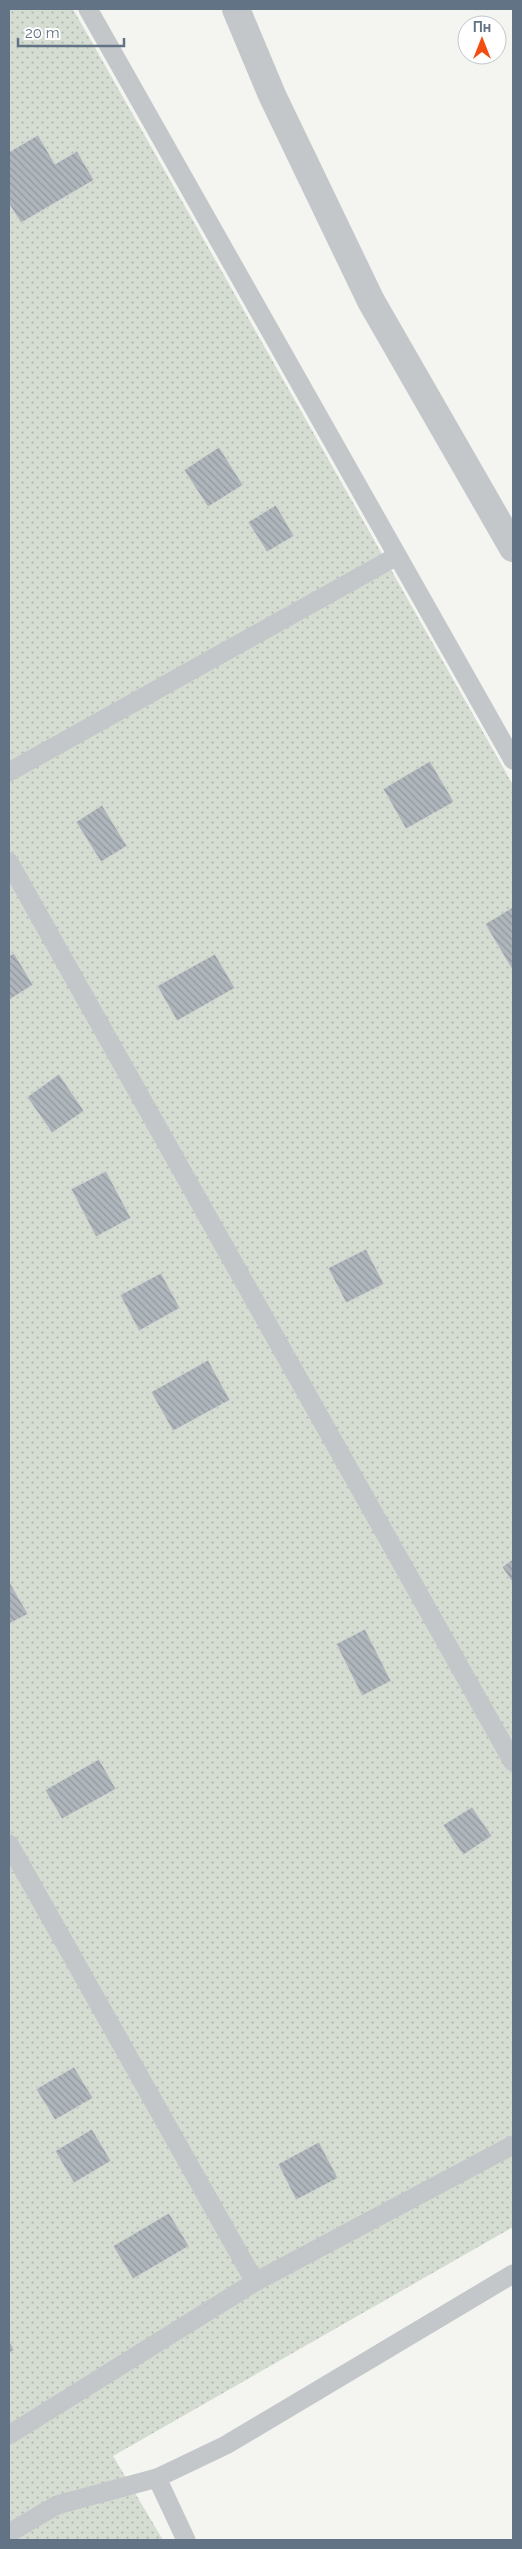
<svg xmlns="http://www.w3.org/2000/svg" width="522" height="2549" font-family="Raleway,sans-serif">
<defs>
<pattern id="garden-dots" width="8" height="8" patternUnits="userSpaceOnUse" patternTransform="scale(1.25)"><rect width="8" height="8" fill="#d5dcd1"/><path d="M2 2h.1M6 6h.1" fill="none" stroke="#b0b7af" stroke-width="1.8" stroke-linecap="round"/></pattern>
<pattern id="building-back-hatch" width="6" height="6" patternUnits="userSpaceOnUse" patternTransform="scale(1.25)"><rect width="6" height="6" fill="#aeb6bb"/><path d="M-1 5l2 2M0 0l6 6M5-1l2 2" fill="none" stroke="#91989e"/></pattern>
</defs>
<rect width="100%" height="100%" fill="#f4f5f0"/>
<!-- garden -->
<polygon fill="url(#garden-dots)" points="9,9 73,9 513,785 513,2227 113,2456 163,2540 9,2540"/>
<!-- building -->
<g fill="url(#building-back-hatch)" stroke="#d6d6d3">
<polygon points="38,135 55,164 77,151 94,180 21,223 9,204 9,152"/>
<polygon points="219,447 243,485 208,507 184,470"/>
<polygon points="276,505 294,536 267,552 248,522"/>
<polygon points="430,761 454,802 406,829 383,789"/>
<polygon points="102,805 127,846 101,862 76,822"/>
<polygon points="513,907 513,971 485,924"/>
<polygon points="14,953 33,985 9,1000 9,956"/>
<polygon points="215,954 235,988 177,1021 157,986"/>
<polygon points="59,1074 84,1111 52,1133 27,1097"/>
<polygon points="106,1171 131,1218 96,1237 71,1189"/>
<polygon points="366,1249 384,1284 346,1303 328,1268"/>
<polygon points="161,1273 180,1308 139,1331 120,1295"/>
<polygon points="208,1360 230,1400 173,1431 151,1392"/>
<polygon points="513,1559 513,1583 502,1567"/>
<polygon points="9,1581 28,1614 9,1624"/>
<polygon points="365,1629 391,1681 362,1696 336,1644"/>
<polygon points="99,1759 116,1789 62,1819 45,1790"/>
<polygon points="472,1807 492,1836 463,1855 443,1825"/>
<polygon points="74,2067 93,2098 55,2120 36,2089"/>
<polygon points="92,2129 111,2161 74,2183 55,2151"/>
<polygon points="319,2142 338,2178 296,2200 278,2164"/>
<polygon points="169,2213 189,2246 133,2279 113,2246"/>
<polygon points="9,2340 14,2350 9,2353"/>
</g>
<g fill="none" stroke-linecap="round" stroke-linejoin="round">
<!-- service -->
<g stroke="#c3c7ca" stroke-width="19">
<polyline points="88,9 513,760"/>
<polyline points="9,772 397,556"/>
<polyline points="9,862 513,1762"/>
<polyline points="9,1844 255,2282 9,2435"/>
<polyline points="255,2282 513,2145"/>
<polyline points="9,2533 57,2505 157,2478"/>
<polyline points="186,2540 157,2478 226,2445 513,2274"/>
</g>
<!-- minor -->
<polyline stroke="#c3c7ca" stroke-width="28" points="236,9 272,95 371,301 513,548"/>
</g>
<!-- border -->
<rect width="522" height="2549" fill="none" stroke="#617384" stroke-width="20"/>
<!-- north arrow -->
<g transform="translate(482 40)"><circle r="24" fill="#ffffff" stroke="#c0c7ce"/>
<path d="M0-4L9 19L0 12L-9 19Z" fill="#f24e12"/>
<text y="-8" font-size="14" font-weight="bold" text-anchor="middle" fill="#617384">Пн</text>
</g>
<!-- scale -->
<path d="M18 38v8h106v-8" fill="none" stroke="#617384" stroke-width="2.5"/>
<text x="25" y="38" font-size="15" fill="#617384" stroke="#ffffff" stroke-width="4" paint-order="stroke">20 m</text>
</svg>
